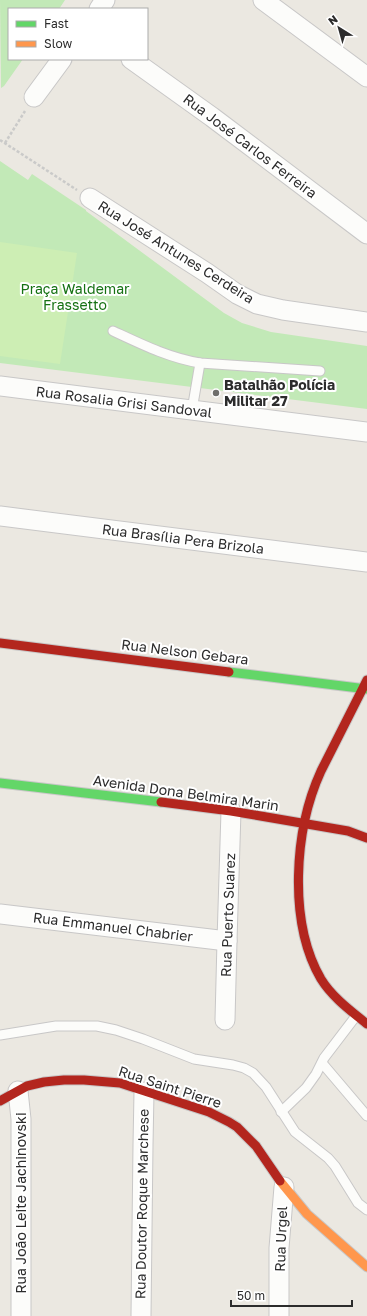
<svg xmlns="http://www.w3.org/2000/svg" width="367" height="1316" font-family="'Golos Text',sans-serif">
<rect width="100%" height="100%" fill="#ebe8e1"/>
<!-- green -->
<g fill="#c2e9b7">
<polygon points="0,0 65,0 59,9 9,9 9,59 23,59 4,86 1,88"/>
<polygon points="0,161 28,180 32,174 86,210 86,211 224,313 242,323 271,332 367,346 367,409 0,363"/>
</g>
<!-- pitch -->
<polygon fill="#cdeeb4" points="0,242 77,253 60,364 0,356"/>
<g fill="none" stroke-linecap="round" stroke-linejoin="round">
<!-- lane casing -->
<g stroke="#c8c7c7" stroke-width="11">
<g id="lane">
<path d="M113,331C141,344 169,358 200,363L320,371"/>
<polyline points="192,410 200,363"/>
<polyline points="0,1035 56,1026 97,1026 116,1030 143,1039 194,1059 233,1065 244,1068 253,1073 266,1087 295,1132 328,1158 335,1166 358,1203 367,1210"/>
<polyline points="322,1063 367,1116"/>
<polyline points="281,1112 306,1088 316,1074 324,1058 356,1016"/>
</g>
</g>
<!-- street casing -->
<g stroke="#c8c7c7" stroke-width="21">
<g id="street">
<polyline points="263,0 367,77"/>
<polyline points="99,9 105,0"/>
<polyline points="131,59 212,117 367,234"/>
<polyline points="34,97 62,59"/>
<polyline points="90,198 207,273 237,294 257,304 283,310 367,322"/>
<polyline points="0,386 367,432"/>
<polyline points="0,516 367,562"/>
<polyline points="0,914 227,941"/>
<polyline points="225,1020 227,941 231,811"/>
<polyline points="18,1091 21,1119 21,1316"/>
<polyline points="141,1316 143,1145 144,1092"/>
<polyline points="279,1316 279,1248 284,1187"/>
</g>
</g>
<!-- fast casing -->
<g stroke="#c8c7c7" stroke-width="11">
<g id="fast">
<polyline points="229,672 367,689"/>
<polyline points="0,783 161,802"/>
</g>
</g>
<!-- slow casing -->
<g stroke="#c8c7c7" stroke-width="11">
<polyline id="slow" points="280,1181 307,1214 367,1267"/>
</g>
<!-- jam casing -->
<g stroke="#c8c7c7" stroke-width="11">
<g id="jam">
<polyline points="0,643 229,672"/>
<path d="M367,680L321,771C294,830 288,922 321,979C332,997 351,1011 367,1024"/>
<polyline points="161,802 231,811 348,831 367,838"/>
<polyline points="0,1101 27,1086 44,1082 64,1080 84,1080 120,1083 209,1112 229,1122 237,1127 256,1146 280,1181"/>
</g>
</g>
<!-- path -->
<g stroke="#cacac9" stroke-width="2.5" stroke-dasharray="3 2" stroke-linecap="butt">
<polyline points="0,140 77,190"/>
<polyline points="5,143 25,111"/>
</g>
<!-- lane -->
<use href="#lane" stroke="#fcfcfa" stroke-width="9"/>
<!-- street -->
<use href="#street" stroke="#fcfcfa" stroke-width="19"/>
<!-- fast -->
<use href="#fast" stroke="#63d668" stroke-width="9"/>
<!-- slow -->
<use href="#slow" stroke="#ff974d" stroke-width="9"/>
<!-- jam -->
<use href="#jam" stroke="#b3261e" stroke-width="9"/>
</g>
<!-- markers -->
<circle fill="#6f6e6b" stroke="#fff" stroke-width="1.5" cx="216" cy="393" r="4"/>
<g text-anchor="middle" stroke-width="4" stroke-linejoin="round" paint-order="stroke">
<!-- street labels -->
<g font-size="14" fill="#2c2c2c" stroke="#fff">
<text transform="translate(250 146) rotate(37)" y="5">Rua José Carlos Ferreira</text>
<text transform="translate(176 252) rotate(32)" y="5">Rua José Antunes Cerdeira</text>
<text transform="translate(124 402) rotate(7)" y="5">Rua Rosalia Grisi Sandoval</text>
<text transform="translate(183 539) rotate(7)" y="5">Rua Brasília Pera Brizola</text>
<text transform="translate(185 652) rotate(7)" y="5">Rua Nelson Gebara</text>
<text transform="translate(186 793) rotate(8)" y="5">Avenida Dona Belmira Marin</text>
<text transform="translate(228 915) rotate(-88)" y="5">Rua Puerto Suarez</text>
<text transform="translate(113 927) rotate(7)" y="5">Rua Emmanuel Chabrier</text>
<text transform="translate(170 1087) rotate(18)" y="5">Rua Saint Pierre</text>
<text transform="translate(21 1203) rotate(-90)" y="5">Rua João Leite Jachinovski</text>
<text transform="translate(142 1204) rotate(-89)" y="5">Rua Doutor Roque Marchese</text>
<text transform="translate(281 1239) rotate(-88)" y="5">Rua Urgel</text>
</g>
<!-- park labels -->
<g font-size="14" fill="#157113" stroke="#fff">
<text x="75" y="294">Praça Waldemar<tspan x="75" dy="16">Frassetto</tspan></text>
</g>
<!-- poi labels -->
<g font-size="14" font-weight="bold" fill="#2c2c2c" stroke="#fff" text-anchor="start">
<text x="224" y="390">Batalhão Polícia<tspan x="224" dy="16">Militar 27</tspan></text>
</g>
</g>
<!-- legend -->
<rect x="8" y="8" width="140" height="52" fill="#ffffff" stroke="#ababab"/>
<rect x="16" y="21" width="20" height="6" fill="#63d668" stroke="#ababab"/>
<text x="44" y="28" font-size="12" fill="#2c2c2c">Fast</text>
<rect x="16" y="41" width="20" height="6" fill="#ff974d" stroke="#ababab"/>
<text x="44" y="48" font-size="12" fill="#2c2c2c">Slow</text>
<!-- north arrow -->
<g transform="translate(339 28) rotate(323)" stroke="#ffffff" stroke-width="3" paint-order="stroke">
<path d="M0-3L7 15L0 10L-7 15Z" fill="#2c2c2c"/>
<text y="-6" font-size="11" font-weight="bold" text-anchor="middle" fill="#2c2c2c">N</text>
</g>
<!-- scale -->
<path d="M231 1300v6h121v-6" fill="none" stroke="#2c2c2c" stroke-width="2"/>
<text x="237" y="1300" font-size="12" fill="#2c2c2c" stroke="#ffffff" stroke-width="3" paint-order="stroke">50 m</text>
</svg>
